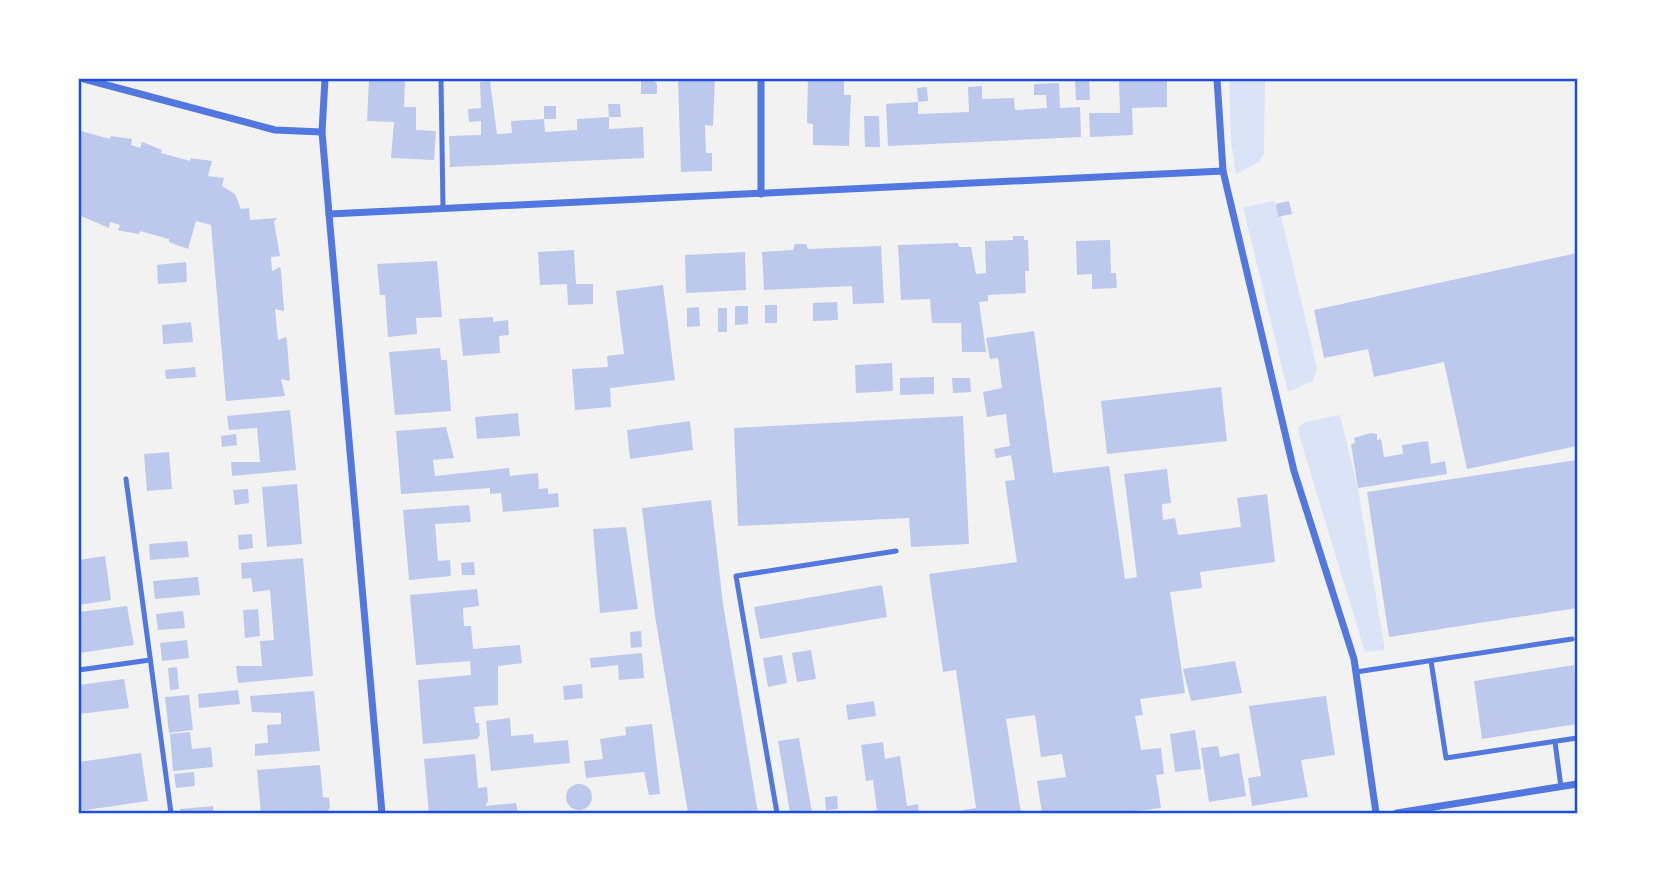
<svg xmlns="http://www.w3.org/2000/svg" width="1656" height="892" font-family="Merriweather,serif">
<rect width="100%" height="100%" fill="#f2f2f2"/>
<!-- green -->
<g fill="#dbe4f7">
<polygon points="1229,79 1265,79 1264,153 1259,162 1236,174 1231,141"/>
<polygon points="1274,201 1282,220 1317,368 1313,381 1288,392 1243,207"/>
<polygon points="1340,415 1358,489 1385,650 1365,652 1299,435 1299,427 1305,422"/>
</g>
<!-- building -->
<g fill="#bdc9ec">
<polygon points="369,79 405,81 404,107 416,107 416,130 436,131 434,160 391,158 394,122 367,121"/>
<polygon points="641,79 652,79 657,84 657,94 641,94"/>
<polygon points="678,79 715,79 713,126 705,125 706,153 712,153 712,171 681,172"/>
<polygon points="808,79 844,79 844,95 851,95 849,146 813,145 813,124 807,123"/>
<polygon points="1089,79 1090,100 1076,100 1075,80"/>
<polygon points="1119,79 1167,79 1167,107 1132,108 1133,135 1090,137 1089,113 1120,113"/>
<polygon points="490,81 497,134 512,133 511,121 544,119 545,132 577,130 577,119 609,117 609,129 643,127 644,158 450,167 449,136 481,135 481,121 469,122 468,109 481,108 480,82"/>
<polygon points="1059,83 1060,108 1080,107 1081,137 888,146 886,104 918,102 918,114 969,112 968,87 982,86 982,99 1014,98 1015,110 1047,108 1046,95 1034,95 1034,84"/>
<polygon points="927,87 928,101 918,102 917,88"/>
<polygon points="608,104 620,104 621,117 609,117"/>
<rect x="544" y="106" width="12" height="13"/>
<polygon points="864,116 879,116 880,147 865,147"/>
<polygon points="79,128 81,131 110,139 111,136 132,139 131,145 140,148 142,142 145,143 162,150 161,153 190,161 191,158 212,161 208,176 224,178 222,186 235,194 241,209 249,208 250,220 277,218 274,222 280,256 271,257 272,271 280,267 281,271 284,311 275,309 278,340 286,337 287,341 290,381 281,379 285,396 226,401 211,225 196,221 188,249 169,242 169,239 140,231 139,234 122,231 118,230 120,225 110,222 109,228 79,215"/>
<polygon points="1289,201 1292,214 1278,217 1276,204"/>
<polygon points="1013,236 1024,236 1024,240 1028,240 1029,271 1025,271 1026,293 988,295 988,301 979,302 986,352 962,352 961,323 932,323 930,299 901,300 898,245 958,243 959,247 971,247 976,274 986,273 985,241 1013,240"/>
<polygon points="1110,240 1111,273 1116,273 1117,288 1092,289 1092,274 1077,275 1076,241"/>
<polygon points="795,244 806,244 808,249 881,246 884,303 853,304 852,286 764,290 762,252 793,250"/>
<polygon points="574,250 576,284 593,284 593,304 568,305 567,284 540,285 538,252"/>
<polygon points="745,252 746,290 686,293 685,255"/>
<polygon points="1577,253 1577,446 1467,469 1444,362 1374,377 1368,349 1324,358 1314,310"/>
<polygon points="437,261 442,317 416,318 417,334 388,337 385,295 380,295 377,264"/>
<polygon points="186,262 187,282 158,284 157,265"/>
<polygon points="663,285 675,380 610,388 611,407 575,410 572,369 608,367 607,356 624,354 616,291"/>
<polygon points="837,302 838,320 813,321 813,303"/>
<rect x="765" y="305" width="12" height="18"/>
<polygon points="735,306 748,306 748,324 735,325"/>
<polygon points="699,307 700,326 687,327 687,308"/>
<rect x="718" y="308" width="9" height="24"/>
<polygon points="493,317 493,322 508,320 509,335 499,336 500,353 463,356 459,319"/>
<polygon points="191,322 193,342 163,344 162,325"/>
<polygon points="1034,331 1053,473 1109,466 1125,579 1137,577 1124,474 1167,469 1171,503 1162,504 1163,520 1175,518 1178,535 1241,527 1237,498 1267,494 1275,562 1200,572 1202,588 1170,592 1185,693 1140,699 1143,715 1135,716 1141,750 1161,748 1164,774 1156,775 1161,808 1123,813 1042,813 1037,781 1066,777 1062,754 1041,757 1035,715 1006,719 1021,813 963,813 963,810 976,808 956,670 943,672 929,574 1017,562 1005,481 1015,480 1011,455 996,458 994,449 1010,446 1006,414 987,417 983,392 1002,388 998,358 990,359 986,338"/>
<polygon points="440,348 441,360 447,360 451,411 395,415 389,352"/>
<polygon points="892,363 893,391 856,393 855,365"/>
<polygon points="195,367 196,377 166,379 165,370"/>
<polygon points="934,377 934,394 900,395 900,378"/>
<polygon points="952,378 970,378 971,392 953,393"/>
<polygon points="1221,387 1227,441 1107,454 1101,401"/>
<polygon points="290,410 296,470 232,476 231,462 260,462 257,428 229,430 227,416"/>
<polygon points="518,413 520,436 477,439 475,417"/>
<polygon points="963,416 969,544 911,547 909,518 738,526 734,428"/>
<polygon points="690,421 693,450 630,459 627,430"/>
<polygon points="446,427 454,458 433,460 435,476 509,468 510,476 538,473 539,489 548,488 548,494 558,493 559,507 503,512 501,493 490,494 490,488 401,494 396,431"/>
<polygon points="1370,433 1377,434 1377,440 1381,439 1384,457 1403,454 1402,445 1428,441 1431,464 1445,461 1447,474 1358,488 1351,444 1355,443 1354,438"/>
<polygon points="236,434 237,445 222,447 221,436"/>
<polygon points="169,452 172,489 147,491 144,454"/>
<polygon points="1577,460 1577,608 1389,637 1367,492"/>
<polygon points="297,484 302,544 267,547 262,487"/>
<polygon points="248,489 249,503 235,505 233,490"/>
<polygon points="711,500 723,604 758,813 688,813 655,616 642,508"/>
<polygon points="469,505 471,522 435,524 438,561 450,560 451,576 409,580 403,510"/>
<polygon points="626,527 638,609 600,613 593,529"/>
<polygon points="252,534 253,548 239,550 238,535"/>
<polygon points="187,541 189,557 150,560 149,544"/>
<polygon points="105,556 111,600 79,605 79,560"/>
<polygon points="303,558 313,676 238,683 236,666 262,666 260,641 274,640 270,590 253,592 251,578 242,579 241,563"/>
<polygon points="474,562 475,575 462,575 461,563"/>
<polygon points="198,577 200,595 155,599 153,581"/>
<polygon points="882,585 887,617 760,639 754,607"/>
<polygon points="477,589 479,606 463,608 464,626 471,626 473,649 520,645 522,663 498,666 498,705 474,707 476,723 479,723 480,735 477,739 423,744 418,680 471,675 470,661 416,665 410,595"/>
<polygon points="127,606 134,645 79,653 79,612"/>
<polygon points="258,609 260,636 245,638 243,610"/>
<polygon points="183,611 185,628 158,630 156,614"/>
<polygon points="641,631 642,647 631,648 630,632"/>
<polygon points="187,640 189,658 162,661 160,643"/>
<polygon points="811,650 816,679 797,682 792,653"/>
<polygon points="642,653 644,678 619,680 618,665 591,668 590,658"/>
<polygon points="782,655 787,683 768,687 763,658"/>
<polygon points="1235,661 1242,693 1191,701 1183,669"/>
<polygon points="1574,665 1577,724 1482,739 1474,681"/>
<polygon points="177,667 179,689 170,690 168,668"/>
<polygon points="124,679 129,708 79,714 79,685"/>
<polygon points="582,684 583,698 564,700 563,686"/>
<polygon points="238,690 240,704 199,708 198,694"/>
<polygon points="314,691 320,751 255,756 255,744 268,743 267,725 281,724 281,713 252,712 250,696"/>
<polygon points="189,695 193,730 169,733 165,697"/>
<polygon points="1326,696 1335,755 1301,760 1308,797 1252,806 1248,778 1261,776 1249,706"/>
<polygon points="874,701 876,716 848,720 846,705"/>
<polygon points="510,718 511,736 533,734 534,743 568,740 570,763 491,771 486,721"/>
<polygon points="652,724 660,794 649,795 644,772 586,778 584,761 603,759 600,739 626,735 625,727"/>
<polygon points="1195,730 1201,769 1175,772 1170,734"/>
<polygon points="190,732 192,749 211,747 213,767 173,771 170,734"/>
<polygon points="799,738 812,813 790,813 778,741"/>
<polygon points="883,742 885,759 900,756 907,806 918,804 919,813 866,813 877,810 873,780 866,781 861,745"/>
<polygon points="1218,746 1220,757 1239,753 1246,796 1209,802 1201,748"/>
<polygon points="141,753 148,801 79,811 79,762"/>
<polygon points="475,754 478,788 487,787 488,801 485,806 516,803 518,813 429,813 424,759"/>
<polygon points="320,765 323,797 329,798 330,808 325,813 261,813 257,770"/>
<polygon points="194,772 195,786 176,788 174,774"/>
<circle cx="579" cy="797" r="13"/>
<polygon points="837,796 838,809 826,810 825,797"/>
<polygon points="213,806 213,813 181,813 180,809"/>
</g>
<g fill="none" stroke-linecap="round" stroke-linejoin="round">
<!-- service -->
<g stroke="#5277de" stroke-width="5">
<polyline points="441,79 443,208"/>
<polyline points="126,479 171,813"/>
<polyline points="1431,661 1446,758 1577,738"/>
<polyline points="79,670 150,660"/>
<polyline points="1356,672 1572,639"/>
<polyline points="1555,742 1561,787"/>
<polyline points="777,813 736,576 896,551"/>
</g>
<!-- minor -->
<g stroke="#5277de" stroke-width="7">
<polyline points="84,79 275,130 322,132"/>
<polyline points="325,79 322,132 329,214 382,813"/>
<polyline points="1217,79 1223,171 1294,471 1354,659 1376,813"/>
<polyline points="761,194 761,79"/>
<polyline points="329,214 1223,171"/>
<polyline points="1397,813 1577,784"/>
</g>
</g>
<!-- border -->
<rect width="1656" height="892" fill="none" stroke="#ffffff" stroke-width="161"/>
<rect x="80" y="80" width="1496" height="732" fill="none" stroke="#1d4ed8" stroke-width="2.5"/>
</svg>
